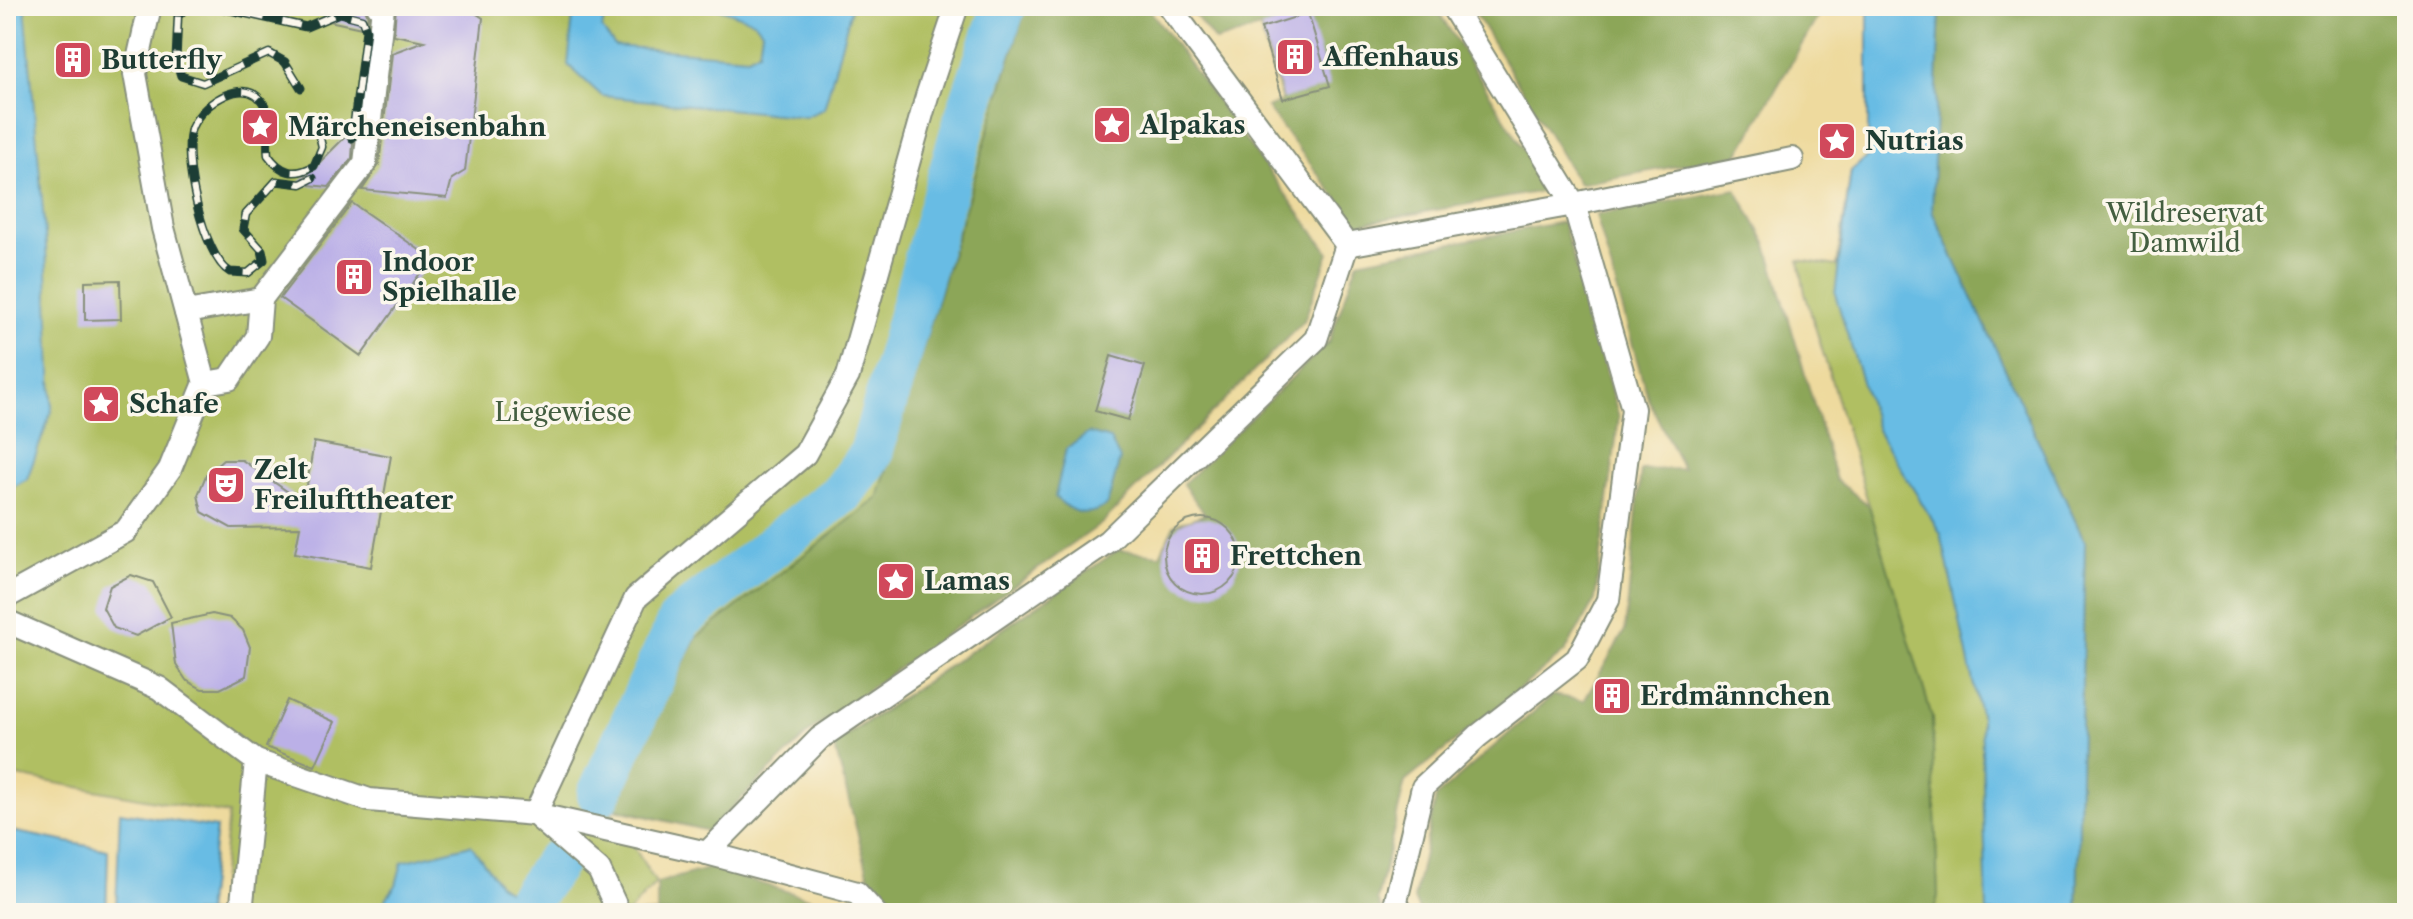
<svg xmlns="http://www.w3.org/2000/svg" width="2413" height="919" font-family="'Libre Caslon Text',serif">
<rect width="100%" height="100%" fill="#fbf7ec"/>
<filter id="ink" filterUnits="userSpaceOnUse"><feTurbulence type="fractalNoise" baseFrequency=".0125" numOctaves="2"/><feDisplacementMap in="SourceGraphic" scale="16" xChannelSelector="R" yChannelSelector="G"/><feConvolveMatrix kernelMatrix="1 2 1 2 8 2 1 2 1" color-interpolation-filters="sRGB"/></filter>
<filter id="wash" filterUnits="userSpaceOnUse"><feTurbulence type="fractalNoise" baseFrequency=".006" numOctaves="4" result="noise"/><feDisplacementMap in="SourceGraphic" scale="32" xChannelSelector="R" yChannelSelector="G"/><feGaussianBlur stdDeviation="1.8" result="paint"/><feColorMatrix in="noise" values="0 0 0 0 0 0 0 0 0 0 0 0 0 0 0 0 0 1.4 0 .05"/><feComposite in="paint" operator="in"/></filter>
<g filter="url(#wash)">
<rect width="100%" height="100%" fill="#f1e2c5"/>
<!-- green -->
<rect fill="#b0bf62" stroke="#687e4b" stroke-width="2" x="6" y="6" width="2401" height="907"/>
<!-- forest -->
<g fill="#8ca658" stroke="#567246" stroke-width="2">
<polygon points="1026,6 1147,6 1329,253 1304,321 1101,524 813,729 708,831 610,807 696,638 878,498"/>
<polygon points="1188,6 1435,6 1549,190 1356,224"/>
<polygon points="1471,6 1824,6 1738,155 1579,184"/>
<polygon points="1940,6 2407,6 2407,913 2077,913 2085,542 1932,211"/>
<polygon points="1736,189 1767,245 1836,480 1869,505 1932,717 1938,896 1933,913 1420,913 1414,899 1436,797 1553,695 1584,700 1625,630 1641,469 1682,468 1648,399 1595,215"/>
<polygon points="1563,222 1619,417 1595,600 1565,652 1405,782 1377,900 1383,913 890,913 873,892 834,745 1118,550 1160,555 1174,525 1205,515 1182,484 1329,342 1358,260"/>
<polygon points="710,868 855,909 858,913 657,913 656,883"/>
</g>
<!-- sand -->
<g fill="#eeda9e" stroke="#868c69" stroke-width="2">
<polygon points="1147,6 1188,6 1215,41 1260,28 1282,101 1267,108 1357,224 1549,190 1435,6 1471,6 1579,184 1738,155 1824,6 1868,6 1868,157 1851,171 1837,266 1799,260 1805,293 1869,505 1836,480 1767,245 1736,189 1596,215 1648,399 1683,469 1641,470 1625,630 1584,701 1553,695 1436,797 1414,899 1420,913 1383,913 1377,900 1405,782 1565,652 1595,600 1619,417 1563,222 1358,261 1329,341 1183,484 1205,514 1174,525 1160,555 1118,550 834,744 873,892 890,913 858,913 710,868 657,883 657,913 628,913 656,883 610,808 708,831 813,729 1101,524 1304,321 1329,253"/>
<polygon points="6,774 228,814 218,913 206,913 216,828 116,908 136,913 106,913 108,850 6,830"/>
</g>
<!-- water -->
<g fill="#68bce4" stroke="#447c8c" stroke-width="2">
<polygon points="6,6 25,6 46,245 52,399 52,410 27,479 6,491"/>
<polygon points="574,6 606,6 602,29 615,46 748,57 759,51 762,31 754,21 712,6 852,6 824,109 805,117 602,96 568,65"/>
<polygon points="1868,6 1940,6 1932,211 2085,542 2077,913 1987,913 1981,719 1941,534 1877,430 1835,294 1851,171 1868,156"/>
<path d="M1089,433L1110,439L1120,459L1107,505C1086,519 1072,513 1055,497L1066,449Z"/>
<polygon points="120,812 216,828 206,913 136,913 116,908"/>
<polygon points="6,830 108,850 106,913 6,913"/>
<polygon points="471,845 500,885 540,913 340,913 382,904 396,885 402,862"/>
</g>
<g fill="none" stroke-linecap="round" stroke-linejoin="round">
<!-- canal -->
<g stroke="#68bce4" stroke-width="44">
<polyline points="599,794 680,619 843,492 871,453 965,121 1004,6"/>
<polyline points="527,903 556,862"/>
</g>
</g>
<g id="blocks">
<!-- building -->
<g fill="#bbb0e7">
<polygon points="331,6 364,6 368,16 366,29 329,21"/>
<polygon points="396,6 474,12 483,18 465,171 452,179 447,198 362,190 379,165 392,53 424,41 394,35"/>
<polygon points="1308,13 1330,86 1283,99 1261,28"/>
<polygon points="346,136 353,143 352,158 329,187 298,184"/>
<polygon points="352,203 431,258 361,356 280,298"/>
<polygon points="120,280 121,319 85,320 85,281"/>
<polygon points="1111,356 1145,366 1128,420 1095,411"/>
<polygon points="314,442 391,456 371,567 295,553 300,527 231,528 202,512 198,495 206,475 223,460 242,460 304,503"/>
<circle cx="1202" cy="556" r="38"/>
<polygon points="131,575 153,582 171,617 136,636 114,628 103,608 110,586"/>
<polygon points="212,614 230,618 243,630 250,647 246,676 220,689 202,689 186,680 176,665 171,623"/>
<polygon points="287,700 335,722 315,766 266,747"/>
</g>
</g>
</g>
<g filter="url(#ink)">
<use href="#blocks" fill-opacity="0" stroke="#88907c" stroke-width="2"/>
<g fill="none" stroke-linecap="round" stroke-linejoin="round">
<!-- lane casing -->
<g stroke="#88907c" stroke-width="26">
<g id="lane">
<polyline points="1347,245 1574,204 1792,159"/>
<polyline points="186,312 261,299"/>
<polyline points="205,383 229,379 258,336 261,299 365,163 383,8 378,6"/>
<polyline points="6,597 126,531 170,469 205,383 163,228 135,74 150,6"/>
<polyline points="6,621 159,688 256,761 369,800 535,814 636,598 805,454 848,376 927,96 957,6"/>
<polyline points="535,814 707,853"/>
<polyline points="539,818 599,870 619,913"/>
<polyline points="241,913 256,761"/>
<polyline points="875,913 857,893 707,853 820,738 1108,541 1316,339 1347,245 1169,6"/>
<polyline points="1401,913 1396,901 1423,787 1478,736 1577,659 1608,600 1633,409 1574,204 1452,6"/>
</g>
</g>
<!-- lane -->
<use href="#lane" stroke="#fff" stroke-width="22"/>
<!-- rail casing -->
<g stroke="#1f3d34" stroke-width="9">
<g id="rail">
<polyline points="210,6 186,8 178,16 176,60 181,76 203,83 269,53 285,62 301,88"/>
<polyline points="212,6 306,27 339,13 362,19 366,30 352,138"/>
<path d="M313,178L301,184L276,181L246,214L243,229L262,250L264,260L248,273L230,272C203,257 181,154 192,127C203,102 248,73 265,106C271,120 266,140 268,155C281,173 294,177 314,166L322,147L319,134"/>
</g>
</g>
<!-- rail -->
<use href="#rail" stroke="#fbf7ec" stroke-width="6" stroke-dasharray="18" stroke-linecap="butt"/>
</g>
</g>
<!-- icons -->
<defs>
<g id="building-square" transform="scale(2)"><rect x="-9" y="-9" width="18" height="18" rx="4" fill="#d1495b" stroke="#fbf7ec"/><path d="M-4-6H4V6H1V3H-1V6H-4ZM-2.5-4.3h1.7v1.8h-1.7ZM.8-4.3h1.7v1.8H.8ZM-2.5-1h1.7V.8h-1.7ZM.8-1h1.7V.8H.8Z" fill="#fff"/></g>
<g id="sight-square" transform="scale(2)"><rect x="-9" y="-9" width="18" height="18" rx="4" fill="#d1495b" stroke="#fbf7ec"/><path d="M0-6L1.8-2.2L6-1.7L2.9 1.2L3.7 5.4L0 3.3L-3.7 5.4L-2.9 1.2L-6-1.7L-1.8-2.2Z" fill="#fff"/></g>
<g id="theatre-square" transform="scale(2)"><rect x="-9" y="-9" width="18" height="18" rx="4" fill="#d1495b" stroke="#fbf7ec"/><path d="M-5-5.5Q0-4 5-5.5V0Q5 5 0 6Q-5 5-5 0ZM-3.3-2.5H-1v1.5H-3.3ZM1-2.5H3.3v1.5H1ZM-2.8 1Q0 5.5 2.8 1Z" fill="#fff"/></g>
</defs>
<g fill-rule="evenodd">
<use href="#building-square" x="1295" y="57"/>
<use href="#building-square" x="73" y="60"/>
<use href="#sight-square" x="1112" y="125"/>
<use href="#sight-square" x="260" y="127"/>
<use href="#sight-square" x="1837" y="141"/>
<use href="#building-square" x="354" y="277"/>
<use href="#sight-square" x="101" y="404"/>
<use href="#theatre-square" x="226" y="485"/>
<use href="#building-square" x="1202" y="556"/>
<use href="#sight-square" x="896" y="581"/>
<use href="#building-square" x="1612" y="696"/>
</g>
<g text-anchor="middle" stroke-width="7" stroke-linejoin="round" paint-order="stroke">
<!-- poi labels -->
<g font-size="26" font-weight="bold" fill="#1f3d34" stroke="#fbf7ec" text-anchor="start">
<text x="1323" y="66">Affenhaus</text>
<text x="101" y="69">Butterfly</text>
<text x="1140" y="134">Alpakas</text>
<text x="288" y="136">Märcheneisenbahn</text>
<text x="1865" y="150">Nutrias</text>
<text x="382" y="271">Indoor<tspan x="382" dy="30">Spielhalle</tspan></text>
<text x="129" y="413">Schafe</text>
<text x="254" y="479">Zelt<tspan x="254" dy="30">Freilufttheater</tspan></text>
<text x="1230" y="565">Frettchen</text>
<text x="924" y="590">Lamas</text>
<text x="1640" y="705">Erdmännchen</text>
</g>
<!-- park labels -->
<g font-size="26" fill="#435e40" stroke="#fbf7ec">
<text x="2185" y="222">Wildreservat<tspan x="2185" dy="30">Damwild</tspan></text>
<text x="563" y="421">Liegewiese</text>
</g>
</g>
<!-- margin -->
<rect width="2413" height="919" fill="none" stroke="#fbf7ec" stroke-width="32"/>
</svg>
